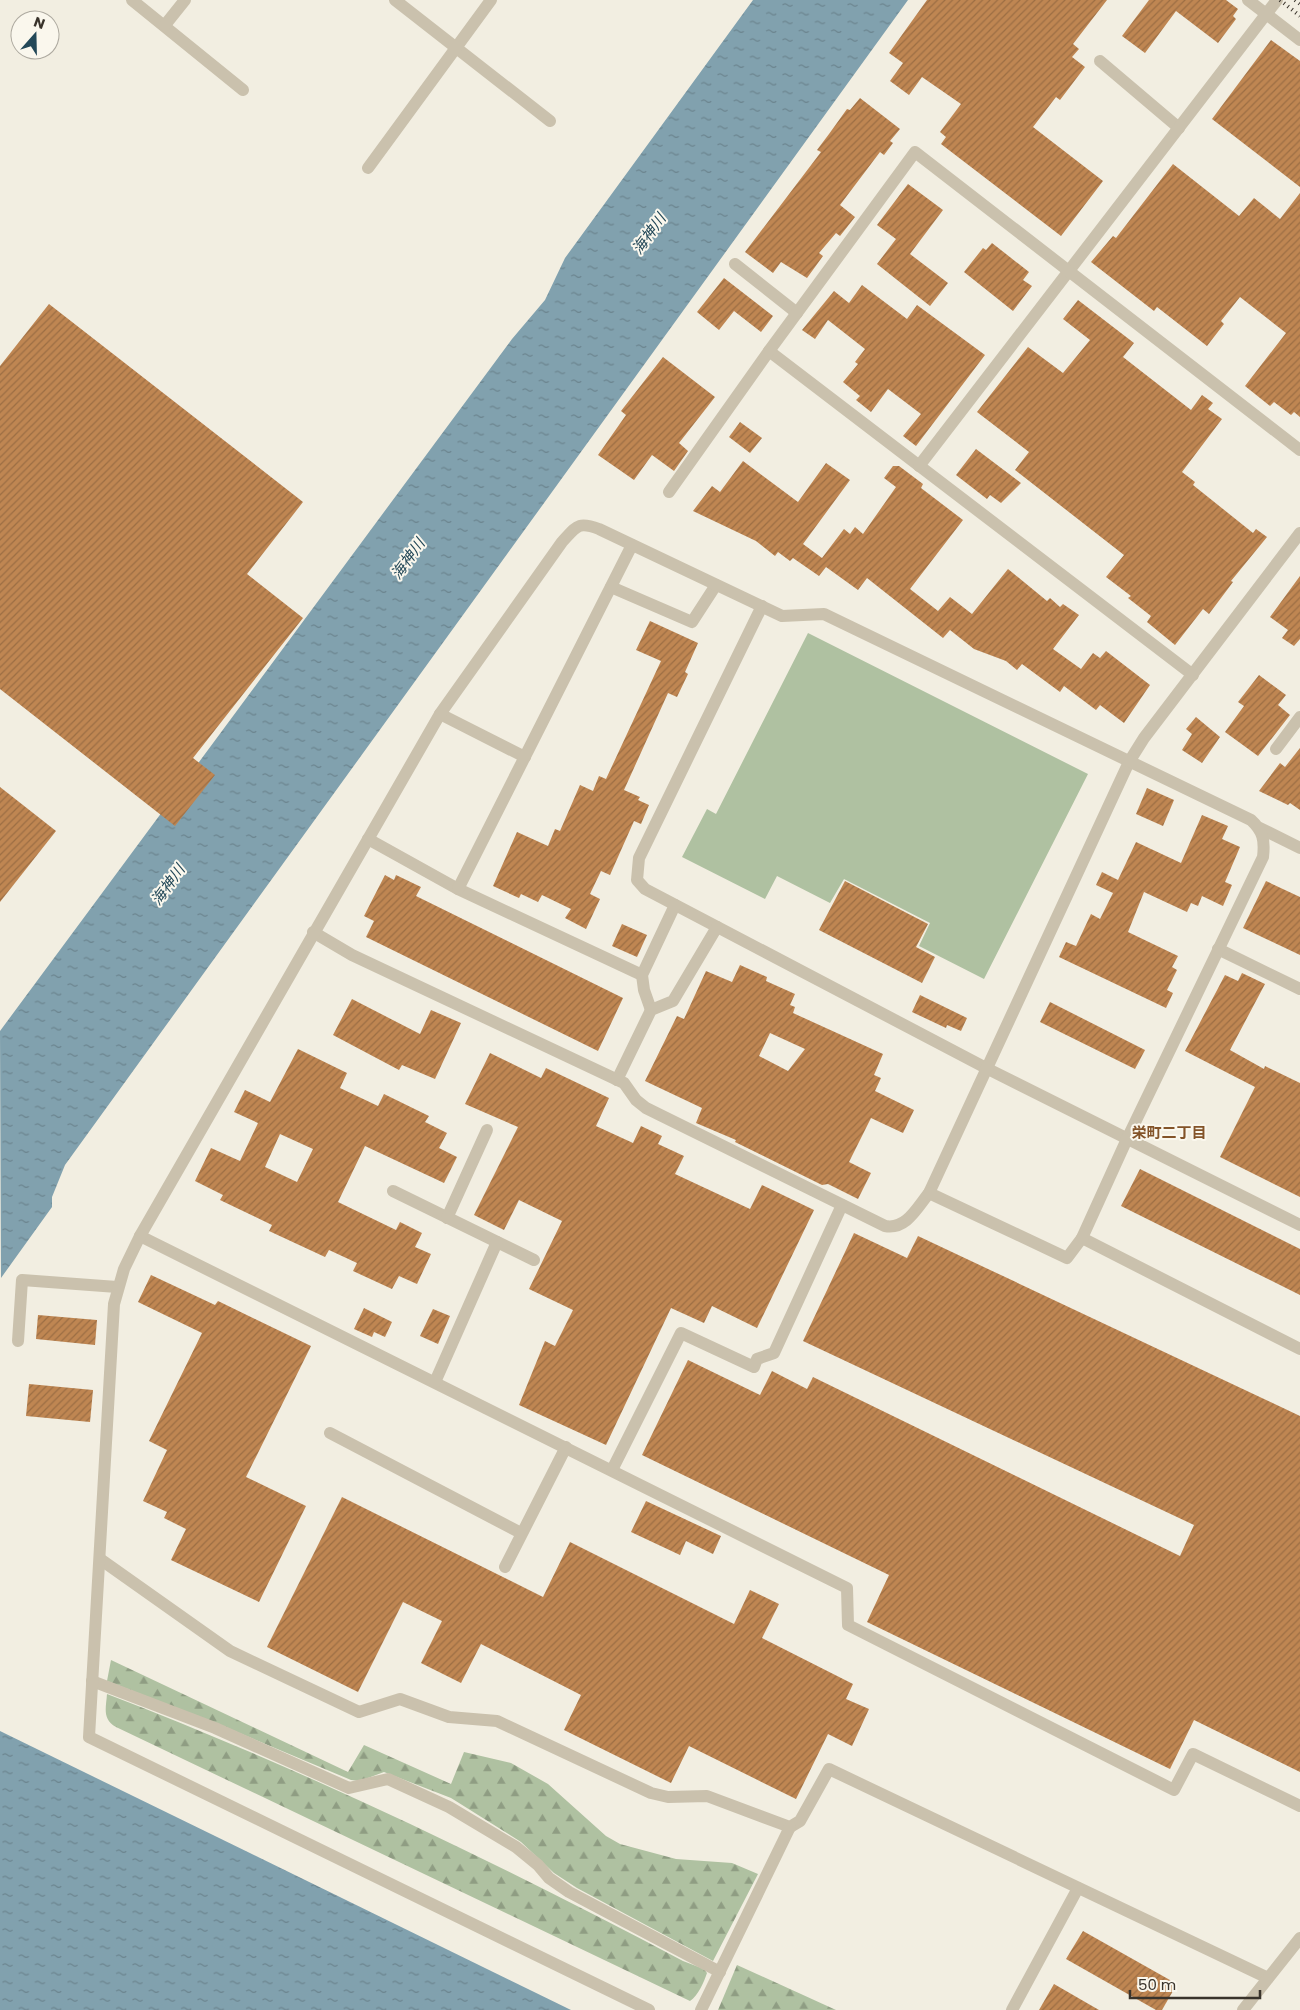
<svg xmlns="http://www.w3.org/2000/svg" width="1300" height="2010" font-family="Poppins,'Noto Sans JP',sans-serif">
<defs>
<pattern id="forest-firs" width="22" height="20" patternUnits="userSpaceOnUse" patternTransform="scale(1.25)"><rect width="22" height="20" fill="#afc1a1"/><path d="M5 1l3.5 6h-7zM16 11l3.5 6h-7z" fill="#8f9d83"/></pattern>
<pattern id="water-ripples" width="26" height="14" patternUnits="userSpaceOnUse" patternTransform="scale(1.25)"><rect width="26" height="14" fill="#81a1ae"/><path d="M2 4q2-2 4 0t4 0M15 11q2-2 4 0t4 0" fill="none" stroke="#6b848e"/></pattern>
<pattern id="building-hatch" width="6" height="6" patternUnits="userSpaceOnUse" patternTransform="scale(1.25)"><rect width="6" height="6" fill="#bf8652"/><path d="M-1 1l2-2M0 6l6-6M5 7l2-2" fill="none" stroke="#9c6e44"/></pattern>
</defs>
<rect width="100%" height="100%" fill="#f2eee1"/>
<!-- forest -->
<g fill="url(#forest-firs)">
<polygon points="111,1660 348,1772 364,1745 451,1784 464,1752 511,1763 548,1784 606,1836 620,1844 676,1859 732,1863 758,1874 713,1961 577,1888 554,1873 521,1842 451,1798 384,1772 360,1781 351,1780 218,1724 107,1681"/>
<path d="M107,1694C305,1770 496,1862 683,1961L704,1969L707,1973C704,1982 698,1996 690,2001L116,1727C102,1719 106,1708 107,1694Z"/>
<polygon points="737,1965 836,2010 718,2010"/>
</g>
<!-- pitch -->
<polygon fill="#afc1a1" points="808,633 1088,774 984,979 919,946 930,923 844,879 830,903 777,876 765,899 682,857 707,809 716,814"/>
<!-- water -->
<g fill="url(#water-ripples)">
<polygon points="753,0 908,0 65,1165 52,1197 52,1207 1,1278 0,1031 512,339 545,300 565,258"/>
<polygon points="0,1731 571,2010 0,2010"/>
</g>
<!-- building -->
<g fill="url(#building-hatch)" fill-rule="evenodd">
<polygon points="927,0 1107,0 1073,44 1079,49 1072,57 1085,67 1060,100 1056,97 1033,127 1103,181 1061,236 941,144 946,137 940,132 961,104 922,77 909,95 890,81 903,63 889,53"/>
<polygon points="1149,0 1226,0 1238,9 1233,16 1236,19 1218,43 1176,11 1145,53 1122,36"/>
<polygon points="1271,40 1300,61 1300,187 1212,119"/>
<polygon points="860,98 900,129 890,141 893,143 884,155 880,152 840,205 855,217 840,236 836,233 819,253 823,256 807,278 781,262 773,273 745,252 821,152 817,150 829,134 847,109 850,110"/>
<polygon points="1173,164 1239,216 1254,198 1280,219 1300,193 1300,417 1294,412 1291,415 1274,402 1270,406 1245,386 1286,333 1240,297 1221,321 1224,324 1207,346 1157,307 1154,311 1091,262 1113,236 1116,238"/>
<polygon points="908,184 943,210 910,254 948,283 930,306 877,264 896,239 877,225"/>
<polygon points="992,243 1029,272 1023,280 1032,286 1013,311 964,272 983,248 986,250"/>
<polygon points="724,278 773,316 761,332 734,311 719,330 697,312"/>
<polygon points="862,285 907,319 917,305 985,355 916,446 903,436 921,414 888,389 871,412 856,400 860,396 843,382 858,364 855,362 865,349 828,320 815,339 802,330 834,291 849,303"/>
<polygon points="1078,300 1134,343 1123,357 1191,410 1202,395 1213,403 1208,409 1222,419 1182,472 1195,482 1193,485 1253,533 1256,529 1267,537 1231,581 1233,582 1209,614 1203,609 1175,645 1147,622 1151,616 1128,598 1131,596 1106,577 1124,555 1015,470 1029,452 977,412 1028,347 1063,373 1090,340 1063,319"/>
<polygon points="49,304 303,502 247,574 303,618 193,758 215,775 175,826 0,689 0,366"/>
<polygon points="663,357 715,397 679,443 688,451 674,471 652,455 634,480 598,455 626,415 621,411"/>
<polygon points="740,422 762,438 750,453 729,437"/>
<polygon points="976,449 1021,483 1001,503 990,495 987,499 956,475"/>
<polygon points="743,461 798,502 826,463 850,480 803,544 822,558 844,529 850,534 855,527 863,534 896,487 884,478 893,466 899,466 923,484 921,488 963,520 910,589 938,611 950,597 972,614 1008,569 1047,601 1050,598 1060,607 1063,604 1079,615 1053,649 1081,669 1093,653 1100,658 1106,651 1150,685 1124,723 1100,705 1096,710 1064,686 1060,692 1022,664 1017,670 1006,661 974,649 950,630 943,638 867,578 858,590 826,567 819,576 793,558 790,561 778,552 775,556 756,541 693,511 712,486 720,492"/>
<polygon points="1300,576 1300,639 1294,646 1282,638 1288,630 1270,617"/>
<polygon points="650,621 698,643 685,672 688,674 677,697 668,693 624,790 640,797 638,800 649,805 641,824 634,821 610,875 601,871 590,894 600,899 586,929 565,918 571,909 542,895 538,902 521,894 519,898 493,886 517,832 548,846 555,829 560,831 580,785 593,791 599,776 606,779 661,661 636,650"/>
<polygon points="1259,675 1286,695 1278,705 1290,715 1258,756 1225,732 1244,706 1238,702"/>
<polygon points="1196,717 1220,737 1202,763 1182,750 1192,734 1186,729"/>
<polygon points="1300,748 1300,810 1290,803 1288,805 1259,791 1280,763 1285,767"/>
<polygon points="0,787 56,831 0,902"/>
<polygon points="1147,788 1174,800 1163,826 1136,814"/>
<polygon points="1202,815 1228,826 1222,839 1240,847 1225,882 1232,885 1223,906 1202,896 1198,906 1191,903 1187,912 1144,892 1128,932 1178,956 1172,967 1177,970 1167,990 1173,993 1166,1008 1059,957 1066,942 1076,946 1091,914 1100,919 1113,893 1096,885 1102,872 1118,880 1136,842 1181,863"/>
<polygon points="385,875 394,880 396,875 421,887 416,896 623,998 598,1051 366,937 374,921 364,916"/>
<polygon points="845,881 928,924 916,947 935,957 922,983 819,930"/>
<polygon points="1266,881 1300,897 1300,955 1243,928"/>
<polygon points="622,924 647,935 637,957 612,946"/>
<path d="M740,965L767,977L766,981L795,994L790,1005L795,1007L793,1013L883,1054L874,1075L881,1078L875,1091L914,1110L903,1133L871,1118L849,1162L871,1173L858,1199L828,1184L822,1185L735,1142L736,1140L696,1123L702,1108L645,1081L677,1016L684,1019L706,971L732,982ZM770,1033L805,1049L788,1071L759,1056Z"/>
<polygon points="1242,973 1265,984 1230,1050 1264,1069 1265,1066 1300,1083 1300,1197 1220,1157 1255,1087 1185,1051 1225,975 1238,981"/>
<polygon points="920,995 967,1018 961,1031 947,1025 946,1028 912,1012"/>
<polygon points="352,999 420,1034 431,1010 461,1023 435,1079 402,1065 399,1070 333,1035"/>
<polygon points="1050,1002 1145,1050 1135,1069 1040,1022"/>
<path d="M298,1049L347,1073L340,1088L378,1106L384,1094L429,1116L425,1122L447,1133L439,1148L457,1157L444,1183L365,1146L338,1202L396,1230L400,1222L422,1233L415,1247L431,1254L417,1284L399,1276L392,1289L353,1271L357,1263L329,1250L325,1257L269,1231L272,1225L220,1200L223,1195L195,1181L211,1148L240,1161L258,1123L234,1112L245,1090L270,1102ZM280,1134L313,1149L297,1182L265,1167Z"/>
<polygon points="490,1053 541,1078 546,1068 609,1098 596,1126 633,1143 641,1126 662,1136 658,1144 684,1156 675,1174 750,1209 762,1185 814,1210 757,1328 712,1306 704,1323 671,1308 606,1445 519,1405 545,1341 555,1346 573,1310 529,1289 562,1221 519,1200 504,1230 474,1215 518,1127 465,1104"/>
<polygon points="1140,1169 1300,1249 1300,1295 1121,1206"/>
<polygon points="854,1233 907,1258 918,1236 1300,1416 1300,1772 1194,1720 1170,1769 867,1622 889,1575 642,1455 688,1360 760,1395 772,1371 807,1389 813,1377 1180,1556 1194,1525 803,1341"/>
<polygon points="151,1275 215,1305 218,1301 311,1346 246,1477 306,1506 259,1602 171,1560 186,1529 164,1518 167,1512 143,1501 167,1450 149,1441 202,1333 138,1302"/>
<polygon points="364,1308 392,1322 385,1337 374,1332 372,1337 354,1329"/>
<polygon points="433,1309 450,1316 438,1344 420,1336"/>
<polygon points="38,1315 97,1320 95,1345 36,1339"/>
<polygon points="29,1384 93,1390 90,1422 26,1416"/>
<polygon points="342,1497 543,1597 570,1542 734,1624 750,1590 779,1604 762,1638 853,1684 846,1699 869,1709 852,1746 828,1734 796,1799 689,1746 671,1783 564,1730 581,1695 481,1644 461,1683 421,1663 442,1621 403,1602 358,1692 267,1647"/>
<polygon points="646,1501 721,1536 713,1554 686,1541 680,1555 631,1532"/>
<polygon points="1083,1931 1177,1984 1162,2010 1156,2010 1066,1959"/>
<polygon points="1054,1984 1099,2010 1039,2010"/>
</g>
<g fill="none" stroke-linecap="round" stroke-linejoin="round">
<!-- minor -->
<g stroke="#cac1ad" stroke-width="12">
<polyline points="132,0 243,90"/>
<polyline points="395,0 550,121"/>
<polyline points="1248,0 1300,40"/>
<polyline points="165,25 185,0"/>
<polyline points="1100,61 1179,128"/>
<polyline points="368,168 491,0"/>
<polyline points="735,264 797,313"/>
<polyline points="769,351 1193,675"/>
<polyline points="919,466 1277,0"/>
<polyline points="669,492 769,351 915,152 1300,450"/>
<polyline points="611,587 692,622 716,585"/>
<polyline points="762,606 639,858 637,880 645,889 988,1069 1300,1225"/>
<polyline points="440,714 525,757"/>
<polyline points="1276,749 1300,717"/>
<polyline points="1260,828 1300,848"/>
<polyline points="368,839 458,889 642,975"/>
<polyline points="458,889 632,545"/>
<path d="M313,932L352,955L624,1083L636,1100L646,1108L885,1226C906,1230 917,1208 929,1193L1129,762L1144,738L1300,533"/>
<polyline points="1218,949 1300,989"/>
<polyline points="651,1010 644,990 642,975 675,905"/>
<polyline points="617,1080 651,1010 673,1001 717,927"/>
<polyline points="393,1191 534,1260"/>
<polyline points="447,1218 487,1130"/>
<polyline points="140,1236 847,1588 848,1625 1174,1790 1193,1754 1300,1806"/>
<polyline points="1082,1238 1300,1349"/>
<polyline points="18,1341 22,1280 117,1287"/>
<polyline points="435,1382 497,1242"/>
<polyline points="330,1433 521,1533"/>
<polyline points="612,1470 681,1333 754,1367 757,1359 774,1353 842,1205"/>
<polyline points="100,1559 230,1651 359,1712 400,1699 449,1717 497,1721 651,1793 668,1797 707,1796 790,1827 800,1821 829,1769 1268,1978"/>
<polyline points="505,1567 566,1447"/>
<polyline points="92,1681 215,1728 349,1788 388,1779 449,1807 516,1847 538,1865 549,1878 569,1892 720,1972"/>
<path d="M649,2010L89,1737L114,1304L124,1269L140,1236L440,714L562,542C577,526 578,521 599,529L782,616L824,614L1251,820C1263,831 1265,840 1263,857L1127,1139L1082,1238L1067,1258L929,1193"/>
<polyline points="701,2010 790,1827"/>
<polyline points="1012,2010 1078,1888"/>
<polyline points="1243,2010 1300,1938"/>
</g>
<!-- rail -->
<g stroke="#39332b" stroke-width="4" stroke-dasharray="1 4" stroke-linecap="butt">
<polyline points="1280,0 1300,16"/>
<polyline points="1295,0 1300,4"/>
</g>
</g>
<g text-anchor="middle" stroke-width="4" stroke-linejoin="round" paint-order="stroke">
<!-- water labels -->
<g font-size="15" font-style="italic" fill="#234858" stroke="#faf7ed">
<text transform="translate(649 234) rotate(-54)" y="5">海神川</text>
<text transform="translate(408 559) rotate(-54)" y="5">海神川</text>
<text transform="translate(168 885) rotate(-54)" y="5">海神川</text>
</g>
<!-- neighbourhood labels -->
<g font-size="15" font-weight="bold" fill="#835328" stroke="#faf7ed">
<text x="1169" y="1138">栄町二丁目</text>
</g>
</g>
<!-- north arrow -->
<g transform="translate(35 35) rotate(20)"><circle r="24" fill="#faf7ed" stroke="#ada99f"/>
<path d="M0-4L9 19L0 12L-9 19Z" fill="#234858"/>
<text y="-8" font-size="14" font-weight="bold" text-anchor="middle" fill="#39332b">N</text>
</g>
<!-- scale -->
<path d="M1130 1990v8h130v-8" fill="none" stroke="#39332b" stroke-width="2.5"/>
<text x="1138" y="1990" font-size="15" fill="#39332b" stroke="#faf7ed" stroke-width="4" paint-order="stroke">50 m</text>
</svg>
